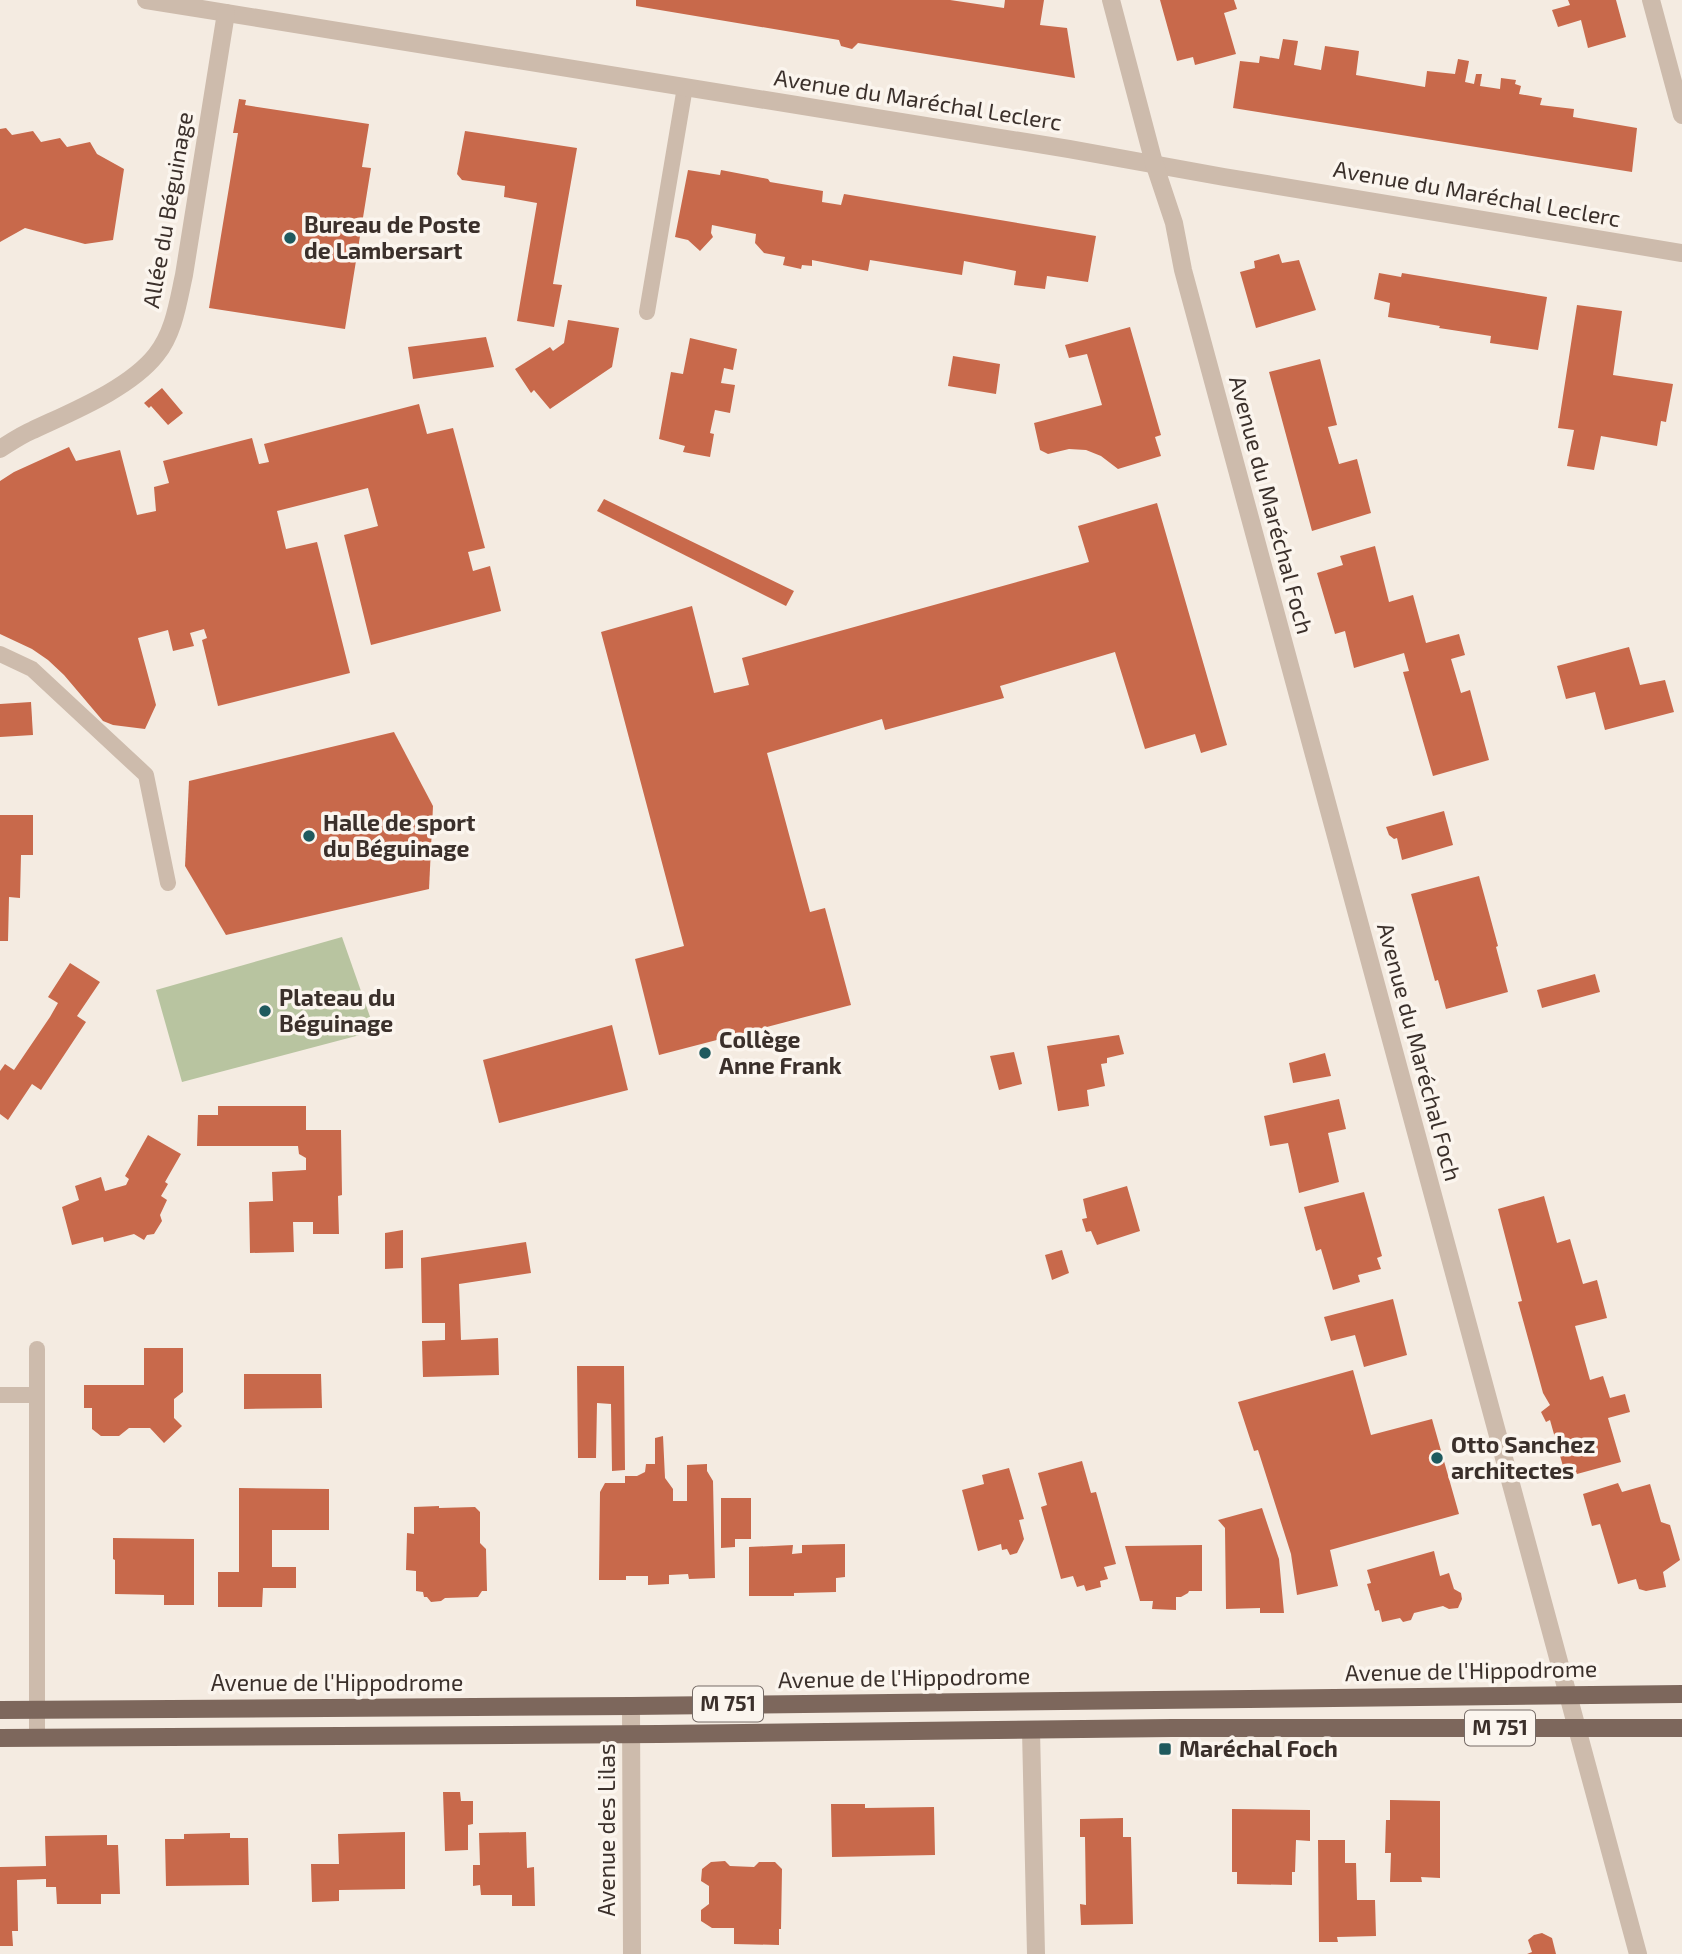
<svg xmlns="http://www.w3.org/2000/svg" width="1682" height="1954" font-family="'Exo 2',sans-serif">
<rect width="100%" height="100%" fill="#f4ebe1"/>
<!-- green -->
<polygon fill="#b8c4a0" points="342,937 375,1031 182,1082 156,990"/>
<!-- building -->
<g fill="#c8694b">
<polygon points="636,0 950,0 1004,8 1005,0 1044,0 1040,25 1067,28 1075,78 858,43 852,49 841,46 839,40 636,6"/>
<polygon points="1160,0 1234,0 1237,9 1224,13 1236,54 1195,65 1193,57 1177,61"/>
<polygon points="1568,0 1616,0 1626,37 1588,48 1581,20 1558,27 1552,10 1570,5"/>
<polygon points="1283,39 1298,41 1294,65 1321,70 1325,46 1359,51 1356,75 1425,87 1427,71 1455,74 1458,59 1469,61 1465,82 1474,84 1476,74 1482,74 1480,86 1500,89 1501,78 1516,80 1515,84 1521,86 1519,94 1542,98 1540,105 1574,109 1573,117 1637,128 1632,172 1233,108 1240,61 1259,63 1260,56 1279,59"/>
<polygon points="239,99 246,100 245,105 369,124 362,167 371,168 345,329 209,308 238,133 233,133"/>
<polygon points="6,128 12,135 33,131 41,142 60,138 67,147 90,142 97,154 124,169 113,240 85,244 25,228 0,242 0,129"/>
<polygon points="465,131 577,148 553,284 562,285 554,327 517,321 537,203 504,197 505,186 462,180 457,174"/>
<polygon points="688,170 720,175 721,170 768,179 770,182 823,191 822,202 841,205 844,194 1096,236 1088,282 1047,276 1045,289 1014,285 1016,271 964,261 962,275 870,260 868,271 812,260 812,266 802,265 801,269 783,265 785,257 764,253 755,243 756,234 712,225 711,233 713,237 700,251 688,240 675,237"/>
<polygon points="1279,254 1282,263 1299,260 1316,310 1256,328 1240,272 1255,268 1254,261"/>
<polygon points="1379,273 1401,277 1402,273 1547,297 1538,350 1490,343 1491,336 1439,328 1440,326 1388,317 1390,303 1374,299"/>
<polygon points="1577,305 1622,311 1613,375 1673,384 1666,422 1661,421 1657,446 1601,436 1594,470 1567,466 1574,430 1558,428"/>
<polygon points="568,320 619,328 612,367 550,409 534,390 531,393 515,369 550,347 553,351 564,343"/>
<polygon points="1130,327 1161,435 1155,437 1161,456 1118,469 1101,456 1086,450 1069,449 1048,454 1040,450 1034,423 1102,405 1087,354 1069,358 1065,345"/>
<polygon points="486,337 494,367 413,379 408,347"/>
<polygon points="690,338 737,349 733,370 724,368 721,383 735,385 730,413 715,410 710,433 714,434 710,457 683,452 685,446 659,439 671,372 683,374"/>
<polygon points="953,356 1000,364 996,394 948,386"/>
<polygon points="1320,359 1337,425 1328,427 1339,464 1357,459 1371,513 1312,531 1269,372"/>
<polygon points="162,388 183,413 168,425 151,406 149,408 144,403"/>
<polygon points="419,404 427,434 453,428 485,548 468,552 473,571 490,566 501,611 371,645 344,535 378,526 368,488 277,511 286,549 317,542 350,673 218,706 202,640 207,638 204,629 190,633 194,646 173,651 168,630 138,638 156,705 145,729 113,725 103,721 64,675 48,660 32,649 0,634 0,481 14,472 69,447 76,461 120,450 137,515 156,511 154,487 169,483 163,461 252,438 259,464 269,462 264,444"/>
<polygon points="604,499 794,591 786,606 597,511"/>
<polygon points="1157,503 1227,745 1201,753 1195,734 1145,749 1115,652 1000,686 1004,698 885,730 882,719 767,753 810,912 825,908 851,1005 659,1055 635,959 684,946 601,632 692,606 714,693 749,685 742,658 1089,562 1078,526"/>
<polygon points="1375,546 1389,602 1413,595 1426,643 1459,634 1465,655 1451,659 1461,693 1470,690 1489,760 1433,776 1403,672 1409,671 1404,653 1354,668 1345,631 1335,634 1317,573 1343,565 1340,556"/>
<polygon points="1629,647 1640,685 1665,680 1674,712 1605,730 1595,692 1566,699 1557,666"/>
<polygon points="31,702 33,735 0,737 0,704"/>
<polygon points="394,732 433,806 429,889 226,935 185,866 189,781"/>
<polygon points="1444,811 1453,845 1402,860 1397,838 1394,839 1389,835 1386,827"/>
<polygon points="0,815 33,815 33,855 21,855 20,898 9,897 8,941 0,941"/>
<polygon points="1479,876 1498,946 1496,947 1508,992 1446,1009 1438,980 1435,981 1411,894"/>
<polygon points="70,963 100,982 77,1016 86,1022 41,1090 32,1084 8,1120 0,1114 0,1071 5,1064 14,1070 50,1017 58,1003 48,997"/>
<polygon points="1595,974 1600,992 1542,1008 1537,990"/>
<polygon points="612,1025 628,1090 499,1123 483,1060"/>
<polygon points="1119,1035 1124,1054 1107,1058 1107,1063 1101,1064 1105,1086 1087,1090 1089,1106 1058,1111 1047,1046"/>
<polygon points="1014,1052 1022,1084 999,1090 990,1056"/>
<polygon points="1325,1053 1331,1076 1293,1083 1289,1063"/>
<polygon points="1339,1099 1346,1129 1328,1133 1339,1182 1299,1193 1288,1143 1270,1146 1264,1116"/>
<polygon points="218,1106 306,1106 306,1130 341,1130 342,1195 338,1196 339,1234 313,1234 313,1222 293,1222 294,1252 250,1253 249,1202 273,1201 272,1172 306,1170 306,1158 299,1154 298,1146 197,1146 198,1115 218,1115"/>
<polygon points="148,1135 181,1154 165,1182 168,1184 161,1196 167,1200 160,1215 162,1221 154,1234 147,1235 144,1240 134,1234 104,1242 103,1237 72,1245 62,1207 79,1200 75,1186 101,1177 105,1191 126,1185 129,1179 125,1176"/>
<polygon points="1127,1186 1140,1231 1097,1245 1091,1231 1086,1232 1082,1219 1087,1218 1083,1199"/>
<polygon points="1364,1192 1382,1256 1377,1258 1381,1269 1358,1275 1360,1282 1333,1290 1321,1249 1316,1251 1304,1207"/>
<polygon points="1544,1196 1557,1243 1570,1239 1583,1284 1597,1280 1607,1318 1575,1326 1590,1380 1603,1376 1610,1398 1625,1394 1630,1412 1608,1418 1621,1462 1566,1477 1550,1420 1546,1422 1541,1412 1550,1405 1543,1393 1518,1302 1522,1301 1498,1209"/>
<polygon points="403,1230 403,1268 385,1269 385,1233"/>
<polygon points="526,1242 531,1273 459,1284 461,1340 498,1338 499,1375 423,1377 422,1341 445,1340 445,1323 422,1323 421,1258"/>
<polygon points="1062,1250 1069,1273 1052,1280 1045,1255"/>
<polygon points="1393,1299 1407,1355 1364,1367 1355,1335 1331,1341 1324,1317"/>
<polygon points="144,1348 183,1348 183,1392 174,1399 174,1418 182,1426 164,1443 150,1428 129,1428 119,1436 101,1436 92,1429 92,1408 84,1408 84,1385 144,1385"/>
<polygon points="577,1366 624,1366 625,1470 612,1471 611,1404 597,1403 596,1458 578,1458"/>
<polygon points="1353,1370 1371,1435 1432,1419 1459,1514 1330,1550 1338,1586 1297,1595 1291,1554 1258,1450 1254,1451 1238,1402"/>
<polygon points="244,1374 321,1374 322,1408 244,1409"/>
<polygon points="663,1436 665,1478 673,1489 673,1501 687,1501 687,1465 707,1464 707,1471 713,1481 715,1578 689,1579 688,1574 669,1575 669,1584 648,1585 648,1576 626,1576 626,1580 599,1580 600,1492 605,1483 625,1483 625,1476 637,1476 645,1472 646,1464 655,1464 655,1438"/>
<polygon points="1082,1461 1091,1493 1096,1492 1116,1564 1104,1567 1108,1579 1100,1581 1101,1587 1086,1591 1084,1585 1077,1587 1073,1576 1061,1579 1041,1507 1047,1505 1038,1473"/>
<polygon points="1009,1468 1024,1519 1019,1520 1024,1539 1017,1553 1010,1555 1007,1549 1002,1550 1001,1544 978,1551 962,1490 984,1484 982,1475"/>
<polygon points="1618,1483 1622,1492 1650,1484 1661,1522 1670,1525 1680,1560 1663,1572 1666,1587 1646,1591 1639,1589 1636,1579 1618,1584 1600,1524 1592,1526 1583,1494"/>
<polygon points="239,1488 329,1489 329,1530 272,1530 272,1567 296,1567 296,1588 263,1588 262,1607 218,1607 218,1572 239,1572"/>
<polygon points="721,1498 751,1498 751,1539 735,1539 735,1547 721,1548"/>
<polygon points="439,1506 439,1508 475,1507 480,1512 480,1543 486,1549 487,1591 482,1591 478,1597 445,1598 441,1601 431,1602 427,1597 424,1597 423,1592 416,1591 416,1571 406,1570 407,1533 414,1534 414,1507"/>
<polygon points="1262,1508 1279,1559 1284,1613 1260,1613 1260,1608 1226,1609 1225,1528 1218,1520"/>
<polygon points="113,1538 194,1539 194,1605 164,1605 164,1595 115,1594 115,1560 113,1559"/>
<polygon points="845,1544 845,1577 836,1578 836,1592 794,1593 794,1596 749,1596 749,1547 793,1545 792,1554 802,1553 802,1545"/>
<polygon points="1202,1545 1202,1591 1189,1591 1188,1593 1181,1597 1176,1597 1176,1610 1152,1609 1153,1601 1140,1601 1125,1546"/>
<polygon points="1434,1551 1440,1576 1449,1573 1454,1589 1461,1593 1462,1599 1458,1608 1449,1609 1443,1606 1414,1613 1411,1620 1403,1622 1400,1618 1382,1622 1379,1610 1375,1611 1367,1584 1371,1583 1367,1570"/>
<polygon points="443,1792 460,1792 461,1801 473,1801 473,1824 468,1825 468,1850 445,1851"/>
<polygon points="1390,1800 1440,1801 1440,1878 1421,1877 1422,1882 1390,1882 1391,1853 1385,1853 1386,1820 1390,1820"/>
<polygon points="831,1804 865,1804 865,1808 934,1807 935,1855 832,1857"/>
<polygon points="1232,1809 1310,1810 1310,1841 1296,1840 1295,1872 1292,1872 1292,1885 1237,1884 1237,1872 1232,1872"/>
<polygon points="1123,1818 1123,1837 1131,1837 1133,1924 1081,1925 1080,1904 1086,1905 1085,1837 1080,1837 1080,1819"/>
<polygon points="405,1832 405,1889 339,1890 339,1901 312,1902 311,1864 339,1864 338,1834"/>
<polygon points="526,1832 527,1868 534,1867 535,1906 512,1906 512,1895 481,1895 480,1885 473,1886 473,1865 480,1865 479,1833"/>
<polygon points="230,1833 230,1838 248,1838 249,1885 166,1886 165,1839 184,1839 184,1834"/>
<polygon points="107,1835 107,1845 118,1845 120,1894 101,1894 101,1904 57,1904 56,1887 46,1887 46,1879 17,1880 18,1931 12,1931 13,1946 0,1946 0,1867 46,1866 45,1836"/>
<polygon points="1318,1840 1345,1840 1345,1863 1356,1863 1357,1900 1375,1900 1376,1936 1337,1937 1338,1942 1319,1942"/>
<polygon points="725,1861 730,1866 754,1867 759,1862 775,1862 782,1869 781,1929 779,1929 779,1945 734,1944 734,1928 712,1928 701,1921 701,1910 709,1904 709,1886 701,1881 702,1869 711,1862"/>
<polygon points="1542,1933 1552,1938 1556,1954 1527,1954 1532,1952 1528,1940 1534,1935"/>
</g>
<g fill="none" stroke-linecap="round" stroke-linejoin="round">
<!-- lane -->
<g stroke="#cdbbac" stroke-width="16">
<polyline points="647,312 685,87"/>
<polyline points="0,654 32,669 146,775 168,883"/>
<polyline points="0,1395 37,1395"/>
<polyline points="37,1738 37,1349"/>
</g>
<!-- street -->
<g stroke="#cdbbac" stroke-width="18">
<polyline points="146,0 1069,149 1224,177 1682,253"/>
<polyline points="1111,0 1154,163 1174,223 1183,270 1638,1954"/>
<polyline points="1651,0 1682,115"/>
<path d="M0,449C11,442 21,435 33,430C71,412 129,389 156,355C174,333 178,302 184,275L226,13"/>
<polyline points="631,1706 632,1954"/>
<polyline points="1031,1730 1036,1954"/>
</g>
<!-- primary -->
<g stroke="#7d675c" stroke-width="18">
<polyline points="0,1710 631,1706 1682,1694"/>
<polyline points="0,1738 659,1734 1172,1728 1682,1728"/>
</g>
</g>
<!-- markers -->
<g fill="#1f5a5e" stroke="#fbf5ee" stroke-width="2.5">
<circle cx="290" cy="238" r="7"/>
<circle cx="309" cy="836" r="7"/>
<circle cx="265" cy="1011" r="7"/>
<circle cx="705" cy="1053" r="7"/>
<circle cx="1437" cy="1458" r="7"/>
<rect x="1158" y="1742" width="14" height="14" rx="3.5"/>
</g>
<g text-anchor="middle" stroke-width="7" stroke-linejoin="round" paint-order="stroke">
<!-- shield labels -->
<g fill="#fbf5ee" stroke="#756b66" stroke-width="2">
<rect x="693" y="1686.5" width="70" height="35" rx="5"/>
<rect x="1465" y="1710.5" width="70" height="35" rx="5"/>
</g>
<g font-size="21" font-weight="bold" fill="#3b302b">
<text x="728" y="1711">M 751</text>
<text x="1500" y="1735">M 751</text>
</g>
<!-- street labels -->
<g font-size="23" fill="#3b302b" stroke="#fbf5ee">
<text transform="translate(918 100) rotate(9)" y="8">Avenue du Maréchal Leclerc</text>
<text transform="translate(1477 194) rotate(10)" y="8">Avenue du Maréchal Leclerc</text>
<text transform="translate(168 210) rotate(-80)" y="8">Allée du Béguinage</text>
<text transform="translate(1271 505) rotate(75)" y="8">Avenue du Maréchal Foch</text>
<text transform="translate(1419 1052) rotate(75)" y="8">Avenue du Maréchal Foch</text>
<text transform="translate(1471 1671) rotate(-1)" y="8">Avenue de l'Hippodrome</text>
<text transform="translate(904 1678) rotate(-1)" y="8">Avenue de l'Hippodrome</text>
<text x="337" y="1691">Avenue de l'Hippodrome</text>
<text transform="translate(607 1830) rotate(-90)" y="8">Avenue des Lilas</text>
</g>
<!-- poi labels -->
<g font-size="23" font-weight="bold" fill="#3b302b" stroke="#fbf5ee" text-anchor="start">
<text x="304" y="233">Bureau de Poste<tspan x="304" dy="26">de Lambersart</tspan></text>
<text x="323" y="831">Halle de sport<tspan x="323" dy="26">du Béguinage</tspan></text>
<text x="279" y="1006">Plateau du<tspan x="279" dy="26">Béguinage</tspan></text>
<text x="719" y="1048">Collège<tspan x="719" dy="26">Anne Frank</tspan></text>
<text x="1451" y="1453">Otto Sanchez<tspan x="1451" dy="26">architectes</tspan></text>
<text x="1179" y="1757">Maréchal Foch</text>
</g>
</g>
</svg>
